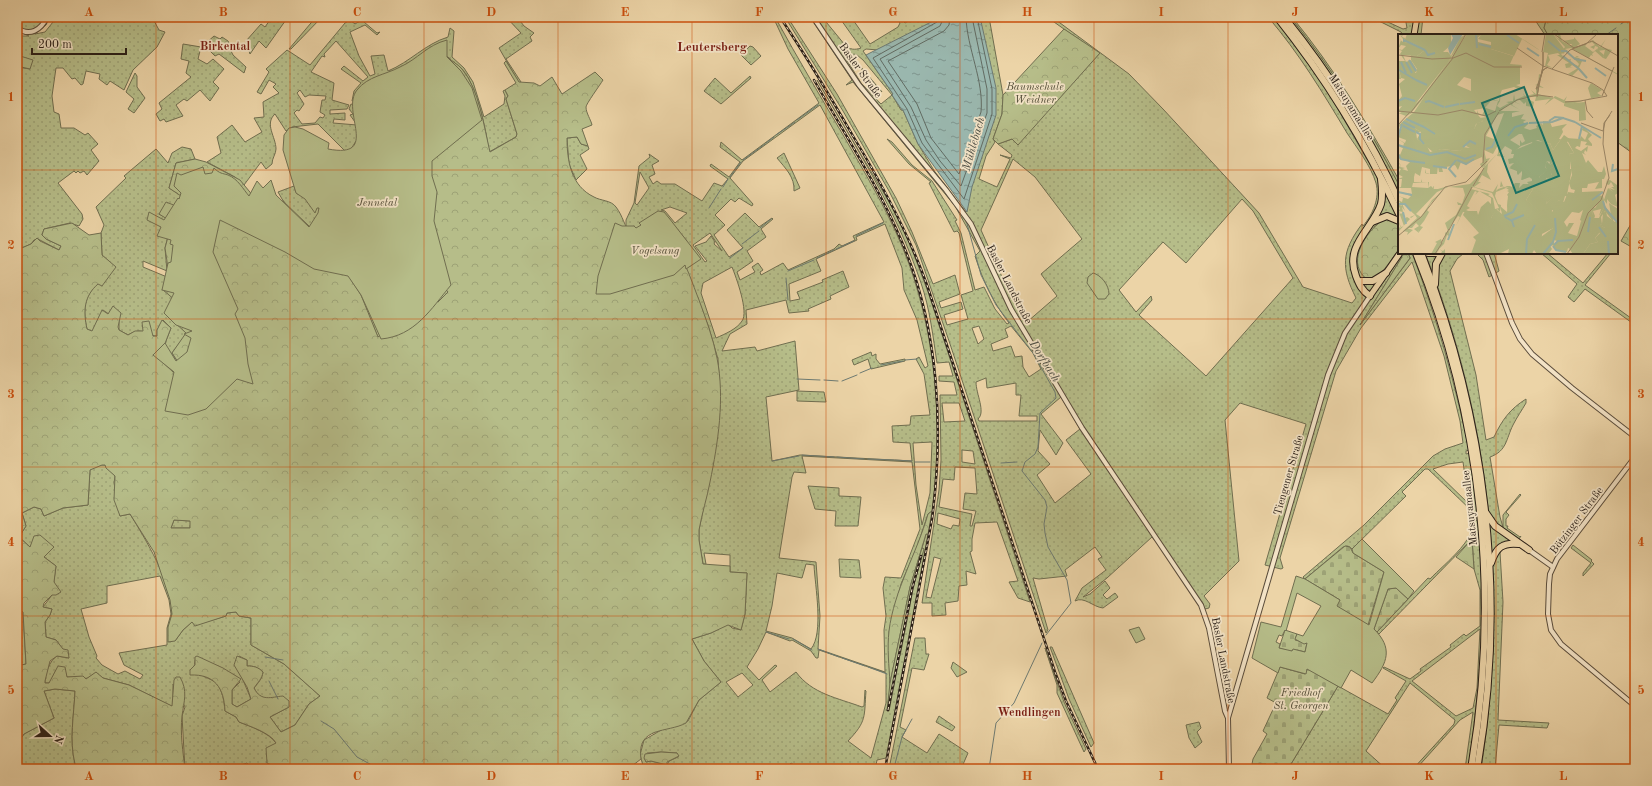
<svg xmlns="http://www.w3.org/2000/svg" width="1652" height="786" font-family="'Old Standard TT',serif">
<defs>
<pattern id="grass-dots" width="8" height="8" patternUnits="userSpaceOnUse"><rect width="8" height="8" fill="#b6bd89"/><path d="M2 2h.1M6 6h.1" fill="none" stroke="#9da276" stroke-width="1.8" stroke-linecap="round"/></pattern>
<pattern id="forest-crowns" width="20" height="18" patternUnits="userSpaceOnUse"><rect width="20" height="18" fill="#b6bd89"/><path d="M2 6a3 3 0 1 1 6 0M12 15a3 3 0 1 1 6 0" fill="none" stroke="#9da276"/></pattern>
<pattern id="cemetery-stones" width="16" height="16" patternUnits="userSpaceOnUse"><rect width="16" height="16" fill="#b6bd89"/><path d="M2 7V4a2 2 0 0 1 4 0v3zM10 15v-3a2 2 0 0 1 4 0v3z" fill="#9da276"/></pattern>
<pattern id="water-ripples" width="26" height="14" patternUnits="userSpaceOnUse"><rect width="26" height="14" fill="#9ab7ae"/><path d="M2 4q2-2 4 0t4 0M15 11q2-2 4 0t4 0" fill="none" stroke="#7e948d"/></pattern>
</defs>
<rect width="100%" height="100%" fill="#ecd4a7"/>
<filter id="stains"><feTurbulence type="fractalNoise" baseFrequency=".005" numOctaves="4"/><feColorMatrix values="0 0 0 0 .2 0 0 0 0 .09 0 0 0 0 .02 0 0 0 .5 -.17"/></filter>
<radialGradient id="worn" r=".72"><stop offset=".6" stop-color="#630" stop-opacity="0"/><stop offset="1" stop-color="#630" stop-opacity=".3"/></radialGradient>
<!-- grass -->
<g fill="url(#grass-dots)" stroke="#706e50" fill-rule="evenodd">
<polygon points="17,17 50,17 46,25 35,34 45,32 57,17 152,17 159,30 165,32 157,47 133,70 124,90 110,81 107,85 99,79 100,74 86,71 83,84 81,85 75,78 72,79 63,68 56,68 52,96 54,112 59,114 61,128 74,128 85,135 88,133 98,144 91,150 99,161 87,175 84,171 80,173 78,171 76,173 74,171 58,183 82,214 83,219 79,226 70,223 44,229 42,235 46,239 61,246 59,250 38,239 34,240 31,244 17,250 17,67 30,69 17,55 17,36 29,36 17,31"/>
<polygon points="272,17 288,17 266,48 259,41 250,54 246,41 261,24 265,27"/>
<polygon points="316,17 322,17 291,49 289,49"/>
<path d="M366,17H369L364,22L377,33L380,32L377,35L365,25L350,32L359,56L370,76L375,74L371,56L384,55L388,71C410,62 425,44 448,37L450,28L454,31L452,57L464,68L473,82L484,117L504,104L505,96L503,91L505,90L508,96L506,99L517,134L516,137L489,152C486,129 477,86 462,69C458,65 452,62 448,57L444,58V63L435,65L432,74L423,77L420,74L416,76L417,80L410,86L411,75L415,72L410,62L406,64L409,70L407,71V85L398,90L404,92V96L394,98L384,105L381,121L384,123L389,117L395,119L400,112L401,106L405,103L408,116L406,123L410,133L416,134L414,140L392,182L368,193L382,201V205L390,215L403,237L405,249L402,259L407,269L411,271L430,268L434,271L448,292L438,302L435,299L420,297L412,283H408L409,304L406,311L400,319L394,321L389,329L378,337C364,304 349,271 325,243C310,226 287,211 278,192L294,186L297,194L315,187L319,210C328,216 337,224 337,235L349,234L353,241V245L336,254L339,258L347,253L352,257L365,245V252L357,262L367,265L365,269L372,276L375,272C372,257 367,250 381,238L389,237L392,235L391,229L374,224L371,212L376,207L365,204L357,199L354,187L339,181L330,173L328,177L318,183L311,178L307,169L309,163H311L313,159L320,163L338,164L357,181L365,175L352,162L359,156L391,182L396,171L365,149L368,144L365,143L366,133L377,132L376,129L366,128L365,124L355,122L350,115L353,114L349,109L351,104L354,105L356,115H364L368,100L357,96L367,100L365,105L352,101L354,91L361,83L341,69L344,66L363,81L368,77L336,41L324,54L325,57L322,56L311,72L334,83L332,100L349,105L347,109L330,110V114L345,113V120L334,119L333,123L357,125L358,134L364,136L363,142L356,141L351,149L346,152L318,124L292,127L286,131L275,114C264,124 276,137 276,149C276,154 272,158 272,164L266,169L261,162L244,185L235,177L207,162L221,153L217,137L232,125L245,142L262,132L254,118L264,117L263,102L279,93L273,87L276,84L269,80L261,94L257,92L269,72L266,69L287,50L310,65L345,23L350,20L355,24ZM300,90L305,97L309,95L326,96L325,100H322L320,112L325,115L323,118L320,117L315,123L302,124L294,113L297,110L299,111L304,104L297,93Z"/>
<polygon points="506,17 517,17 524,26 534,33 530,37 532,41 506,59 521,82 519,83 499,48 521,33"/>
<path d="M773,17H775C798,59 822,99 846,140C869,180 893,220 909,264C937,342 943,429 932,511L928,514L917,547L901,584L889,632L890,689L887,711L898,656H900L914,584L924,549L922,548L926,534H928L886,758L877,760L876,765L871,769H796L797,767L791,763L785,769H644L640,755L644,740L663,729L688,721L699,700L721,682L704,661L692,639L711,633L728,624L732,628L741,630L745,614L747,573L730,572V555L704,553L706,564H703L699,540V530L715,451L720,408L719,375L718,359L708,325L685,269L683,259L642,231L626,228V220L634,203L639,166L650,157L649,154L659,161L652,165L655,174L649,177L653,184L657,181L661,184H675L702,201L714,183L722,186L728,179L710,166L711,164L729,177L740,162L720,147L721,142L742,160L819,103L788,49ZM820,105L884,222L853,236L855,240L842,246L839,244L834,249L788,270L783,263L761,275L760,272L763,270L758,263L752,267L755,272L740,280L737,272L753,261L747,251L766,237L761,229L773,219L772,218L759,227L745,213L727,230L743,248L729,257L714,235L725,225L715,215L731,199L735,202L739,198L752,206L753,204L730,178L743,161ZM640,172L649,188L637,205L635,203ZM670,207L687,213L675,223L665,211L661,210ZM885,224L902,268L904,290L917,320L928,366L925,368L919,357L916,359L924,374L930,415L911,416L910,425L892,426L893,442L910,443L912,461L800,455L772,461L766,397L799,390L795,341L757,351L755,347L722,351L730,334L747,324L746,310L786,300L789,313L809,311L808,309L831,299L830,296L849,287L843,271L822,280L823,282L797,292L800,299L790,301L789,284L821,271L816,259L857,240L856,237ZM710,233L722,251L714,244L715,242L711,236L706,242L695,246L707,261L705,262L693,245ZM732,267C736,277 749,312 742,321C737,329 725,334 716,338L701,293L703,283ZM932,442L930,493L922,525L916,485L913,443ZM802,456L912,462L920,529L901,578L885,577L883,588L886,616L884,630L885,672L818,649L820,616L816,562L779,558L792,477L794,472L806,473ZM806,564L814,565C815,586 824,633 811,649L792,638L766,631L772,606L777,573L802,578ZM766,632L790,641L792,640L811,651L816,658H818L819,650L886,673V703L871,758L848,741C867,721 864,717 866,691L865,690L864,706L862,707C838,698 812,694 796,672L770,692L762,680L777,666L775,665L759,680L747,667L758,649ZM742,673L753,685L738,697L726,682ZM661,752L677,753L678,757L669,761L667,765L651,761L646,762L645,759L647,753Z"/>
<path d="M785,17H795L790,21L837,94L896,198L912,232L933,284L955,275L960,294L939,302L941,308L961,302L963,309L944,315L947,325L968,319L961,295L973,291L959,233L957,231L954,232L929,183L931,182L909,164L887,139L892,142L912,165L932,181L957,220L955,221L961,233L975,290L984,287L995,309L1007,324L1009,323C993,302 983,281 975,256L980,251L955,206L853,82L846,85L852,80L810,17H822L845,45C850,50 855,50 861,48L839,17H851L870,44L898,27L900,23L896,17H899L905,23L916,17H947L878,50L866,49L863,51L893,94L892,95L901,110H903L918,144L935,172L966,212L969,197L971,17H989L1003,95L1002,114L993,139L995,142L986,156L979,179L997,187L1010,159L1000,155L1011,158L1012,155L998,144L1012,139L1017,144L1099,54L1047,17H1052L1129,74L1163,109L1259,213L1303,287L1352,303L1356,298C1341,268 1341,252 1362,224L1363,226C1373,214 1380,198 1376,183C1371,166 1357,148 1347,133C1323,93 1299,53 1268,17H1273L1324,85L1376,175C1383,191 1376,207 1379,223L1374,227L1390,261L1396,253L1402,257L1360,325L1408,261L1410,258L1408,253H1412C1437,318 1455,383 1469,450L1466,451V454L1470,453L1477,507L1476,520L1479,522L1483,579C1478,596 1483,617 1482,634C1479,680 1475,724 1468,769H1465L1473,712L1460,720L1416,769H1413L1454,724L1455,720L1410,683L1366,751L1386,769H1288L1338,686L1388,714L1397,700L1395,698L1406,681L1383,668L1384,667L1410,679L1421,671L1420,669L1451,647L1450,645L1464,634L1466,636L1480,626V590L1474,569L1472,539L1379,634L1377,632L1428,578L1430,579C1444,564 1483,535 1473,512L1428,469H1425L1402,492L1406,496L1352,549L1348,546L1343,547L1305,579L1303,577L1364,525L1433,456L1445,449L1463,443L1460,421L1444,356L1412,262L1361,328L1336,371L1280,558L1283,568L1281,569L1265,565L1306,424L1240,403L1225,420L1239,561L1204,596L1210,604L1209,608L1205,609L1160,541L1157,543L1152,537L1107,578L1083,597L1090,594L1105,581L1110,588L1103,595L1107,599L1115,593L1118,597L1103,608C1093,607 1084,596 1075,601L1082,588L1106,570L1098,559L1102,557L1095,547L1065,570L1067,576L1039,579L1033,578L1048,630L1046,633L949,341L916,245L889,191L843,111ZM843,54H848L882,92L851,55H857L863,60L892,95L881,104L861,83ZM1013,159L1035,177L1082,239L1041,274L1057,296L1027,322L1011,297L981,230ZM1242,199L1253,211L1293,278L1206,376L1139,315L1152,300L1151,296L1136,312L1119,290L1163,242L1186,263ZM979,326L984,339L978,344L972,328ZM1011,326L1033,353L1041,369L1029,377L1023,367L1022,356L1015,357L1011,346L993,351L991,344L1008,337L1005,329ZM986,378L987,388L1016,383V395H1021L1019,416H1037V421H979L978,419C986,412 976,394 976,382ZM1061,397L1080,429L1066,440L1091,474L1055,503L1037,475L1050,464L1038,451L1040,430L1056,455L1063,443L1041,414ZM1463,462L1469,504L1433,469L1448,464ZM1480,629L1477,688L1473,708L1456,716L1412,681Z"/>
<path d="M1290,17H1292C1334,68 1367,123 1399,180V186C1369,126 1332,69 1290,17Z"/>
<polygon points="1371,17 1377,17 1403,29 1407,28 1405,17 1423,17 1421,35 1403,35 1401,32"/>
<polygon points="1533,17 1537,17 1540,20 1543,17 1547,17 1544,28 1548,35 1545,35"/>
<polygon points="214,36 220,39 222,37 228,41 232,49 231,51 233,55 246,67 244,73 219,54 215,56 205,46 205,44"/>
<polygon points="183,44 201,47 198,59 207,64 213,59 224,69 213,82 219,88 210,101 200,90 187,101 184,99 176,105 183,116 166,122 164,119 160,121 156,114 162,109 159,103 191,77 186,73 189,61 181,59"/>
<polygon points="750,46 753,47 761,56 751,65 741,55"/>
<polygon points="135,73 137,76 137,87 145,98 134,113 128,109 134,99 126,92"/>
<polygon points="750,76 751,78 721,104 704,91 715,78 731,93"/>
<path d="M817,80L895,212L910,244L928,292L1030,602L1018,598L1009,582L1018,581L997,522L975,523L972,539V551L970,552L976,574L966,571L967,585L959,586L958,601L945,603L946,615L932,616V603H922L939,490L941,460L940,395H957L954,382L939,381V376H953L949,362L937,363C933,337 930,309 921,283C897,211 855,146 817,80ZM942,403H959L965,421L944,422ZM962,450L973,451L975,464L962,462ZM955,467L975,468L977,494L965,493L963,509L976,511L972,526H970L972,514L939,507L943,479L954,480ZM938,513L960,519L959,526L953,525L951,529L937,524ZM934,557L941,559L931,598L926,597Z"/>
<polygon points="577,137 581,144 588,146 589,149 580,155 587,169 576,180 569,164 567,138"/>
<path d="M182,147L191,149L195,159L176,163L169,188L182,196L176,206L159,214L172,221L165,248L167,271L143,261V267L167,277L164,290L175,300L172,320L187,333L172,353L178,362V372H174L155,354L164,346L171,328L163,320L157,330V336C144,335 143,326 128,335L119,330V321L103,310L92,332L87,329C79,295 93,288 115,267L102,255L101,233L104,225L96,207L126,178L124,176L156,149L168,163L172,153Z"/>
<path d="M784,153L800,188L794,191C795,177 785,168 777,158Z"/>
<polygon points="1384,189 1397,215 1397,218 1377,218"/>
<path d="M1425,253H1464L1457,259L1450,271L1476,375L1486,440L1494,437C1502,420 1510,409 1526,399V403C1522,410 1517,417 1513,425C1506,439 1507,451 1490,457L1500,517L1503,527V515L1520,494L1521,495L1506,512L1509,515L1506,519V526H1508L1507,528L1520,537L1521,536L1519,539L1515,537L1500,552L1503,602L1498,720L1549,723L1547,728L1499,725L1495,769H1481C1509,594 1490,417 1425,253Z"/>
<polygon points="1476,253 1494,253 1499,271 1489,277 1483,260"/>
<polygon points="1541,253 1547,253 1583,283 1608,253 1611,253 1585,285 1635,321 1635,325 1585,289 1574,302 1568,297 1577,284"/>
<polygon points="871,352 872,356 876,354 876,359 880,364 905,359 905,361 871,369 868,359 854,365 852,360"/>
<polygon points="797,391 824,392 826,402 797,401"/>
<path d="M101,465H105L115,476L114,483L120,516L130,514C146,540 171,581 172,612C172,617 170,623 168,627L175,641L183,630L192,622L195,625L226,616L227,613L236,612L239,616L251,618V645L284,664L320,696L309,704L295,725L281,732L270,717L289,707L277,697C267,700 259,699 254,688C258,683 262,679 263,672C258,667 254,666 247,666V660L239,656L240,673L251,699L237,707L232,704V690L240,682L196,657C195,660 194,664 195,667C196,677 211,677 217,684C223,691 224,702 225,711L236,717L239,722C250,726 269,733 276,743L267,763L280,769H252L247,763L238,766L239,769H185L182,716L185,707L173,684V707L129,685L103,678L96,673L86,679L82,677H67L65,671L56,670L50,683H45C44,675 50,660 57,656L69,658L56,640L46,637L45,622L50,615L52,609L43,607L52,595L56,566L44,557L53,547H30L19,537L26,526L22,513L34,507L41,509L44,516L63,508L88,505L90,469ZM160,576L169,600L171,614L167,628V645L119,653L124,665L143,675L140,679L125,671L118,674L102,665L96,658L97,656L89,637L81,609L107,603V586Z"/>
<polygon points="808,486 839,488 839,496 861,497 858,526 835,526 836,511 815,509"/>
<polygon points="174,520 191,521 190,528 171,528"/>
<polygon points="1573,545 1592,560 1591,561 1594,564 1583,576 1583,573 1591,563 1571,548"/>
<polygon points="839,559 859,560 861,578 840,577"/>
<polygon points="17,608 23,612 26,664 17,666"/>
<polygon points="915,638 925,638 926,654 929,654 924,670 912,668 900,727 906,730 902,737 927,753 939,734 968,753 961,769 889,769"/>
<polygon points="1050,647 1052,647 1094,743 1091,747 1069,699"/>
<polygon points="1045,648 1064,702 1086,749 1084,752 1057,693 1057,685"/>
<path d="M55,689L75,691C74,716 69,740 75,764L72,766L73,769H17V744L24,734L54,718L44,691Z"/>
<polygon points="939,716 955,727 952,731 936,722"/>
<polygon points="1199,722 1201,728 1197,732 1202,742 1195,748 1189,738 1186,725"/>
</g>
<!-- forest -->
<g fill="url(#forest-crowns)" stroke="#706e50" fill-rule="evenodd">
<path d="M1288,17H1290C1332,68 1368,126 1399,185V193C1369,131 1332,70 1288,17Z"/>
<polygon points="1547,17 1635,17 1635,155 1617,142 1617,35 1548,35 1544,28"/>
<polygon points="1064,29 1100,53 1018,145 1012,139 998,144 993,139 1002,114 1003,95"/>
<path d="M448,57C452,62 458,64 462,69C479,89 484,127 490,152L516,137L517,134L506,99L508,96L505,90L516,83L504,63L506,61L519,82L534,83L540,86L552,77L562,94L595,72L603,80C600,85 586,104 586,107C586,113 591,120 592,125L582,129L588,146L581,144L577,137L567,138C567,161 571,186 594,197C601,201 611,200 616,207C623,216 624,226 631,234L661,211L687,241L677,250C686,263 693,285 699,300C706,319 713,338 717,358C725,398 718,443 710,482C707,498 702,513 699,530V540L703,564L730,566V572L747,573L745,614L741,630L728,625L711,633L692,639L704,661L721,682L699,700L686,723C668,733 636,726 641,759L628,769H280L267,763L266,748L276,743C271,733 249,726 239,722L236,717L225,711C224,688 215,674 190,675V670L195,665V657L197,656L223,668L241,679L232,690V704L237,707L251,699L247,687L234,665L237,656L247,660V666C254,666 258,667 263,672C262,679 258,682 254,688C261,702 271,697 283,696L289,701V707L270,717L281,732L295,725L309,704L320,696L284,664L251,645V618L239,616L236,612L227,613L226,616L195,626L192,622L183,630L175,641L168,642V627L172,614L170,600L154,552L130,514L120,516L114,500L115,476L106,468L105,465H102L90,470L88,505L63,508L44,516L41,509L34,507L22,513L26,526L19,537L30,547L34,536L40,535L54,547L44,557L56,566L54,582L61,592L56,595H52L44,603L43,607L52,609L50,615L45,622L46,637L56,640L63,649L68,650L69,658L57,656L50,661L45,681V683H49L58,666L65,667L67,677L83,676L86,679L96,672L103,678L129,685L172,706L174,680L176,677H180C188,691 184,701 182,716C180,733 183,752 185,769H73L72,766L75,764C69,740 74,715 75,691L55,689L44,691L54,718L24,734L17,744V666L26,664L23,612L17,608V250L31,244L37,238L40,241L59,250L61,246L46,239L42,235L44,229L72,223L89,235L101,233L102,255L116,267L102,286L98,284C84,296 83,311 87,329L92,331L102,310L108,314L113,306L121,313L118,327L119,330L128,335L135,331H143L142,322L149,321L153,336H157V330L162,320L171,328L164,346L155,355L173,372H178V362L172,353L186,333L172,320L175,300L163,290L168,268L165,248L172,222L159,214L166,202L176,206L181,196L169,188L176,163L195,159L206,162L240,180L254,197L283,201L309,226L340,262L361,295L378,337L435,299L438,302L448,292L444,287L406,64ZM174,520L190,521V528H171Z"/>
<polygon points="1635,217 1635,249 1621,241"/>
<path d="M1384,218L1396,222L1399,226V253H1408L1410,258L1360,325L1402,257L1396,253C1389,263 1380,278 1368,280C1346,265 1363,236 1379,223L1378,221Z"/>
<path d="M932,511L928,534H926L910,587L890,683C889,666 887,648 889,631C894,590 917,553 928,514Z"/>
<polygon points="1472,539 1474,569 1456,557"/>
<polygon points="661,752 677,753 679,756 667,762 667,765 651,761 646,762 644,758 645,754"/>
</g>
<!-- cemetery -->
<g fill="url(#cemetery-stones)" stroke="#706e50">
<polygon points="1345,546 1350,547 1353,553 1384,572 1368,625 1336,606 1340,600 1305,579"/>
<polygon points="1396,588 1408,599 1377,632 1374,629 1388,589"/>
<polygon points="1285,630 1297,634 1295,640 1307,643 1305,652 1297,650 1292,652 1279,648"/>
<polygon points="1280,667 1305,674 1307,668 1338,686 1288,769 1266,769 1266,764 1252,764 1253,759 1267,734 1263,731 1276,703 1267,698"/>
</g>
<!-- park -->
<g fill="#b6bd89" stroke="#706e50" fill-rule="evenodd">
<path d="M447,40V57L461,71L472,88L482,120L432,161V176L437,192L434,221L451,285C431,309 415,336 381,339L361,295L348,276L314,269L285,252L220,220L213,252L238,309L235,314L245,338L248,364L253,384L237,379L206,409L188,415L165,411L174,372L153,355L165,343L176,361L187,352L191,338L184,334L192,331L176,325L164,313L174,293L162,290L168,263L171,262L173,245L170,244L171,240L157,236L161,227L147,220L149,212L164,220L178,198L179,199L181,193L174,186L177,173L181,175L203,167L205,174L212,173L214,168C220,174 222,173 228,175C238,179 243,189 249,196L257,181L263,188L271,180L276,195L309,227L318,213L319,208H317L315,213L305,199L296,193L283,150L284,135L289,128L295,127L303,129L329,143L328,149C381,159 340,111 357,90C368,76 385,75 400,67C418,59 427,45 447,40Z"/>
<polygon points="17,55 33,60 30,69 17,66"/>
<polygon points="658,211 664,212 669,218 701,259 686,269 685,265 674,275 610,294 596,294 598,276 615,223 622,226 634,226 636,228 641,225 639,223"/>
<path d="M1093,273C1101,275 1109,285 1109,294L1105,299H1098L1087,283L1088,277Z"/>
<path d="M1362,539L1414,591L1408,599L1396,588L1388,589L1374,629C1393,648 1388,662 1372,683L1351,670L1341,688L1307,669L1306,674L1280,667L1278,673L1252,658L1261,622L1281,627L1296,576L1305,579L1340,600L1337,606L1369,625L1384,572L1353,553L1352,549ZM1297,593L1321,606L1303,636L1297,634L1295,639L1304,644L1307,643L1305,652L1293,649L1292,651L1279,648L1280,644L1276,642L1279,635L1282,636L1285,630L1286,631Z"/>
<polygon points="922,548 924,549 914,584 889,711 887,711 890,683 910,587"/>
<polygon points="1139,627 1145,639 1136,643 1129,630"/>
<polygon points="953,662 967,672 957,677 951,668"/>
</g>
<!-- water -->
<polygon fill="url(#water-ripples)" stroke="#6d7a72" points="941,17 980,17 996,88 996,115 972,187 967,212 918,144 903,110 902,110 892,95 893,94 866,55"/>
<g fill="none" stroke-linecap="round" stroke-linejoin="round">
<!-- shore -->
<g stroke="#626b62" stroke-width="1">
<polyline points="939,17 937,22 873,58 907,109 922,143 964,199 992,114 992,89 977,17"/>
<polyline points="944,17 940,26 880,59 911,107 926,140 940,161 961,186 987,113 987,89 972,17"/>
<path d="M950,17L949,25L944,31L888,61L917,104L931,138L959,174L981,112C984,80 967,49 966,17"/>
</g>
<!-- stream -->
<g stroke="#6d7a72" stroke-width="1">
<polyline points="1621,24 1630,17"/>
<polyline points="1606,35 1616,28"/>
<polyline points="797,120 818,105"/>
<polyline points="776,135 795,122"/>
<polyline points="766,143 774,137"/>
<polyline points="743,160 765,144"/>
<polyline points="730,177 741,162"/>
<polyline points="723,187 728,179"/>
<polyline points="709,208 721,189"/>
<polyline points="966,220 981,275 996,305 1033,353 1055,392 1056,398 1040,413 1038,447 1035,454 1025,462 1022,471 1045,500 1047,507 1044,524 1045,533 1048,547 1067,580 1071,603 1046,635"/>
<polyline points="760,228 771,219"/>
<polyline points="856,236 883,223"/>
<polyline points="742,244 759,231"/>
<polyline points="836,249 854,241"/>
<polyline points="730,258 743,248"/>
<polyline points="817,258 834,250"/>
<polyline points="788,271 814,260"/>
<polyline points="786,278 788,300"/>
<polyline points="905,360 917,359"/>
<polyline points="881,365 903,361"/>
<polyline points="860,373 872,368"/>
<polyline points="797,379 820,380"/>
<polyline points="824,380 838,381"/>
<polyline points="842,381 857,375"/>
<polyline points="802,455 834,457"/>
<polyline points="837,457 864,459"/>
<polyline points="868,459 894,460"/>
<polyline points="895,460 912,461"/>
<polyline points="772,461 799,456"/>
<polyline points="915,462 930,462"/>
<polyline points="1001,463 1017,462"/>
<polyline points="766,632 789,639"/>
<polyline points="793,639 812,650"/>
<polyline points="818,649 839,657"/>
<polyline points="265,657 283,660"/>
<polyline points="842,658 865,666"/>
<polyline points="868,667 887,674"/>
<polyline points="269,681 278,699"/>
<polyline points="321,721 334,729 357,757 379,769"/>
<polyline points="895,764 902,737 912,719"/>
<polyline points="989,769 996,723 1014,703 1042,643"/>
</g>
<!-- minor casing -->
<g stroke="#5a4c3b" stroke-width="6">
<g id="minor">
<polyline points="813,17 859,85 946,190 971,224 1011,309 1082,428 1201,605 1209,628 1225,711 1228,718 1229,769"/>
<path d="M17,28C30,37 41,30 47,17"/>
<polyline points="1486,253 1512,323 1520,339 1532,354 1572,388 1635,437"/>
<polyline points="1635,457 1557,559 1550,574 1549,584 1548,614 1551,630 1561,644 1635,706"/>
<polyline points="1529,550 1553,567"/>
<polyline points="1228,718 1328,375 1345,333 1370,296"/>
</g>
</g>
<!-- major casing -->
<g stroke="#2a1f17" stroke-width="7">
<g id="major">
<polyline points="1414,35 1417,17"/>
<polyline points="1370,296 1400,253"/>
</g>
</g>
<!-- highway casing -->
<g stroke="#2a1f17" stroke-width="8">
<g id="highway">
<path d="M1277,17C1326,78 1366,144 1399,214"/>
<path d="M1284,17C1329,73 1369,135 1399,201"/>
<polyline points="1372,222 1387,216 1399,221"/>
<path d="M1416,253C1482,416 1501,595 1471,769"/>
<path d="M1421,253C1485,417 1508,595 1477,769"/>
<polyline points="1428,253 1437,253"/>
<polyline points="1361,281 1373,281 1386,273"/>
<polyline points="1435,284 1436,264 1442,253"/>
<path d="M1370,296C1362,291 1359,284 1356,276C1344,245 1373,229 1381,204C1383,196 1382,187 1381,179"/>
<polyline points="1486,513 1495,526 1529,550"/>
<path d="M1491,563C1496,548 1502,542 1519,544"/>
</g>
</g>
<!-- minor -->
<use href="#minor" stroke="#f3e3c6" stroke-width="4"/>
<!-- major -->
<use href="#major" stroke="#ecd4a7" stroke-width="5"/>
<!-- highway -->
<use href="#highway" stroke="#ecd4a7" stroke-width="6"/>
<!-- rail casing -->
<g stroke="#2a1f17" stroke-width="2.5">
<g id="rail">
<path d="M780,17C806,56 830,96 853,136C882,184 908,232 927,285L1055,672L1066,701L1098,769"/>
<path d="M814,80C844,133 878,185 902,242C939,328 944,428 932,519L885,769"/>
<polyline points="888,710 912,589 921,556"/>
</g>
</g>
<!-- rail -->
<use href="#rail" stroke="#f3e3c6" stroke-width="1" stroke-dasharray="3" stroke-linecap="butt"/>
</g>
<!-- grid -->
<path fill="none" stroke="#cc500e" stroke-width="1" stroke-opacity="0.55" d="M156,17V769M290,17V769M424,17V769M558,17V769M692,17V769M826,17V769M960,17V769M1094,17V769M1228,17V769M1362,17V769M1496,17V35M17,170H1399M1617,170H1635M1496,253V769M17,319H1635M17,467H1635M17,616H1635"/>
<g text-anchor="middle" stroke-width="3.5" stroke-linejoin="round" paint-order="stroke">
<!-- street labels -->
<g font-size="11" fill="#2a1f17" stroke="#f3e3c6">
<text transform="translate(861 70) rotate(54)" y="4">Basler Straße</text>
<text transform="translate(1352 107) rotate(58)" y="4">Matsuyamaallee</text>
<text transform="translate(1010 284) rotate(63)" y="4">Basler Landstraße</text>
<text transform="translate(1288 475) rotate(-74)" y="4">Tiengener Straße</text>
<text transform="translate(1469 508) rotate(-96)" y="4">Matsuyamaallee</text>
<text transform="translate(1576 520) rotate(-53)" y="4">Bötzinger Straße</text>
<text transform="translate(1224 660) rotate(79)" y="4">Basler Landstraße</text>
</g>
<!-- park labels -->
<g font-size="11" font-style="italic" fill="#544e39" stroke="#f3e3c6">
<text x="1035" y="90">Baumschule<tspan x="1035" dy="13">Weidner</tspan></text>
<text x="377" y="206">Jennetal</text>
<text x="655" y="254">Vogelsang</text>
<text x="1301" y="696">Friedhof<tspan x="1301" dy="13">St. Georgen</tspan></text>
</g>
<!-- neighbourhood labels -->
<g font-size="12" font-weight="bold" fill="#7a1f14" stroke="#f3e3c6">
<text x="225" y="50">Birkental</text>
<text x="1029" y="716">Wendlingen</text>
</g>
<!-- water labels -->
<g font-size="12" font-style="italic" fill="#4c4d44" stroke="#f3e3c6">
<text transform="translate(973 144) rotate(-74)" y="4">Mühlebach</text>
<text transform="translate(1045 361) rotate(58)" y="4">Dorfbach</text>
</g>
<!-- quarter labels -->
<g font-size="13" font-weight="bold" fill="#7a1f14" stroke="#f3e3c6">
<text x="712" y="51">Leutersberg</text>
</g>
</g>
<!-- overview -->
<g transform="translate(1398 34)">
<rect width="220" height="220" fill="#ecd4a7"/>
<path d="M1,0L3,2L5,0L4,3L7,4L6,8L13,9L27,16L19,22L5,21L8,28L13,26L19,36L17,39H8L1,36L3,45H0V27H7L2,20L4,17L0,15L4,16L8,12L3,11L0,15L3,6L0,4L5,8L7,5H5ZM79,0H117L140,15L141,16L124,5L116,22L93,15V8L80,5L83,1L79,4ZM155,0L161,5L159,0H162L164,7L173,12L174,10H170L165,7L176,5V3L182,10L177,13L189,10L187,12L195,18L199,15L206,21L205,24L197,17L194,20L195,22L193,21L191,24L220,40V41L173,14L167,15L169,16L165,20L161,15L164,14V17L167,13ZM53,24L37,50L14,78H22L40,81L62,76H73L79,79L80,76V79L84,81L87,75L84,73L88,74L93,65L101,67L103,56L102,67L99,72L102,74L111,69L108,68L115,67L116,60L117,66L126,62L125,59L127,62L136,60L133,56L138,60V52L139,54L141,52L137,51L140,50L141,40L143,41L141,51L146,54L141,53L140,60L155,64L157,62L166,66L169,62L167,67H185L169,71L156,64L147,71L152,65L137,67L138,63H130L127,64L136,68L135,73L128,72V68L126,70L121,65L117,68L124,71L116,68L114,71L122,76L113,71L112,70L107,73L103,77H122L114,79V83L126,80L123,85L128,86L125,88L128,90L131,89L126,94L132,96L139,94L138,92L143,89L145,91V87L152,88L154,93L169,90L164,95L165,98L161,105H163L155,116L152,109L149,110L140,106L123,112L117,117L118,120H113L114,116L107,112L101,120H105L103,121L107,123L99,122L100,119L90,130L89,138L93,146L84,141L80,148H83L76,153L95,158L100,150L98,157L100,155L106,153L111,154L107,152L102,153L103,147L105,152H112L114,153L117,149H122L121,154L125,150H131L135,155L128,166L139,175L133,174L135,183L141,177L148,178L146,184L150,187L155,176H151L161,166L166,168L170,158L176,159L177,156L173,155L171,149L174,141L171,120L176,119L168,104L182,105L183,102L187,106L190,99L184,96L185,93L194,101L190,105L194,110V112L187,111L189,108L183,107L182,113L179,112L177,114L183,117L190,112L189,118L187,116L186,119L188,121L184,119L188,129L190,126L200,138H204L206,132L208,140L206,145H204V154L197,155L201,148L190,150L189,154H184V158L205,157L200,161L205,162L206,170L213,181L211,169L220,175V187L216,184L215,187L220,193L212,197L204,191L211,192L214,186L207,177L203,183L204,190L202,191L207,194V201L202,198L197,204L200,208L192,210L185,220H175L172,216L168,220L172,215L170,214L169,218L158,216L155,212L159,207L156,206V211L152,212L154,215L151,219L154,220H143V203L155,194L153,189L142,194L140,189L138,194L137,190L134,189L136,191L132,198L129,193L132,187L128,184L113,180L118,168L115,166L120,164L114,161L110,167L114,166L116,169H111L110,174L111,176L110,177L109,172L110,162L109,161L111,158L109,157L111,156L108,154L98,158L97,162L100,170L103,171L102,178L110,186L99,175L93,184V164L81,157L77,161L79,158L77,157L69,172L72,174L68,176L73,178H65L58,192L62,183L60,182L52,193L51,202L49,201L46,210L41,215L45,217L47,215V220H43L44,217L41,215L39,220L40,216L38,220H33L39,209L37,208L43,205L44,208L47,203V199L50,197L47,189L58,181L63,171H60L59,168L64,170L67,161L65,154L51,153L72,150L84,138L86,132L84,134L82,130L85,128L84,123L68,130L63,128L60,136L57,131L44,134L45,138H41L40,132L39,140H30L27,139L28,135V139L32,140V135L24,133L22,142L17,139L16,143H20H16V148H23V145L24,148H31L29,143L31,148L30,154L33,152L36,155L35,153L36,152V155H40L47,153H50L39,158L18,180L23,183L34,166L46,156L32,170L29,176L31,178L34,173L26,187L22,192L25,193L21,198L20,195L21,199L16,195L21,192L18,189L14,194H9L15,196L9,201L10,198L5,197L19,184L17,181L13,184L12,183L17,181L4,169L7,177L4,173L5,178L0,177L3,180L5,178L6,185L9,183L12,185L0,198V193L3,194L2,192L0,186L3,193L6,192L2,181L0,182L2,180L0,177L2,175L0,170L4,172L0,166L4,168L5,164L0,162L10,165L13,162L3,159L0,158L14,160L13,154H0L3,153L4,145H0L5,143L0,140L3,135L0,134L3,131L1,130L0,128L3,131L2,133L7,134L4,135L10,137L8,132L12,128L2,124L0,127V119L2,121L5,114L2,113L0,110L5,113L6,109L0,105L7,109L8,106L0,103L4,93L2,92L0,94L2,90L0,92V87L2,90L8,86L12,88L9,90L23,98H18L19,105L29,112L32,118L43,115L62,117L65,113L72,114L68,112L75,97L79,89L85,87L81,84L89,83L64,76L41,82L16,78L8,82L0,79H4L0,77L4,76L10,79V76L22,66ZM93,66L100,67L97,77L88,74ZM106,79L96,105L88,102L99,81ZM121,100H124L127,107L124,109L122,106V112L112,106ZM101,109L100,119L86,133L92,124L88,125L86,116L95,120ZM30,148V154L14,153L15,149ZM75,153L94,159L101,174L97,175L95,164L90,161L92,160L73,155ZM204,167L203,170L198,174L206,173L201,184H196L193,176ZM185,176L182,186L185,188L183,187L179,202L170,199L176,189H171L169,193L166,188L174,178L181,179ZM193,49L204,56L199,59L204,62L187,66L193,64L190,54ZM149,127L152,131L156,127L159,131L152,135L154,142L164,137L165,143L163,147L156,141L150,144H148L150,147L157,144L153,154L158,160L148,170L151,156L141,143L149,136L147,132ZM212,143L209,147L212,146L219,151L220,159L217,161L220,173L213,170L209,165V170L206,166L210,154L215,158L211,154L217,156L213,153H216L213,148L211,151L208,150L209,146Z" fill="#b6bd89" fill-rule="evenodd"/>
<path d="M9,0H53V11L45,18H50L53,22L62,4L68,0L54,23L9,81L0,77L4,72L0,73V67L4,62L1,50L7,45L3,44L1,36L8,39H18L19,35L13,26V21L19,22L27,16L14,9L6,8ZM69,0H79L80,8L93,11V15L115,22L117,19L112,30L124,31L122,33V50L118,51L123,53L122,56L116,53L104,56L101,63L93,66L87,74L76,76L85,87L78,90L72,108L62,117L43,115L35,118L19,105L23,98L9,90L12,87L8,86L5,91L3,89L16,78ZM66,43L73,45V57L59,51ZM166,101L173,106L169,108L176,119L171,120L174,126L172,124V135H174L169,161L172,159V163L167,162L165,169L161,166L153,178L141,177L128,166L135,155L129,148L134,147V145L131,143L123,146L125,135L123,134L119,141V137L112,133L116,129L111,130L110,125L115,124L117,116L134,109L135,106L145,108V106L149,110L152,109L155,116ZM149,127L152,128L150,134L155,127L159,131L151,135L154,141L146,147L141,143L150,136L147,133ZM154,144L152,149L156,144L154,148L156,146L152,154L157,160L148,170L152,158L150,149L146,148ZM113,156H115L118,158L120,156L117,160L121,161V156L123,162L118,165L119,181L155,194L144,200L143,220H139L136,216L134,220H103H110L111,215L101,220H73L78,206L75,203L81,199L65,181L67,177H79L80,181L83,173L90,167L93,170V184L98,175L104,180L102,172L109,178L110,165L113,163L110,162L115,157ZM205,163L207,172L205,167L206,174L201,182L203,175L195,177L197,182L195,188L201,193V197L203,195L206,200L207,194L201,191L204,190L205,179L208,177L209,182L217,188L220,185V220H185L192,210L200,208L197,204L202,199L200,198V193L195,190L194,176L191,187L189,181L190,175L194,172L197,174Z" fill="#b6bd89" fill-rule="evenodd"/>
<path d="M148,0H155L167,16H170L163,20L169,26L173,25L172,28L180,32L181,30L170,18L176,24L179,22L181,23L177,24H181L184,27L181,34L190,44L181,35L174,42L170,40L180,34L174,31L172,33H175L168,34L167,30L171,29L159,21H162L160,19L150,21L152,26L149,31L155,34L147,32L150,19L145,18ZM208,5L203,13L214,16L208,25L205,24L207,16L199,17L200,13L197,12L196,15L192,13L197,11L194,8L190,10L195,6L202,13ZM187,68L188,86L181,87V77L166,72V70ZM124,128L129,131L126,142L134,137L137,141L124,146V137L120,141L119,137L111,134ZM121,156L123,163L121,167L128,166L142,177L153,174L159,197L155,194L130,205L132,197L128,194L131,187L122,183L114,187L116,200L112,196L107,183L111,181L110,162L114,158L122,161Z" fill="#b6bd89"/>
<path d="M53,0H65L52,21L50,14L55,4Z" fill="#9ab7ae"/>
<path fill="none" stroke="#9ab7ae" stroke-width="2" d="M78,0L79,14M109,1L121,9M150,7L162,17M6,8V6L27,16M81,10L93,13M129,14L141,22M27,16L30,21L37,19M163,17H168L177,25L188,27M165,22L181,35M11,26L18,37M3,28L8,39M8,28L14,39M197,34L208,42M181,35L189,44M1,36L18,46M18,46L29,51M0,67L7,64L17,67M27,68L31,67L46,73M62,70L77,68M47,73L61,70M8,85L26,93M151,87L157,83L166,84M5,88L17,94M177,88L203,104M131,89L154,88L165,84L177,88M5,92L17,98M26,93L37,100M18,98L22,100V105L26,110M110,102L117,93L130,89M0,103L4,90M181,105L184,92M0,111L32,121L49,118L67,125L78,121M65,113L72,107L78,110M88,115L94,113L98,105M0,120L3,125L12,127M59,126L68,130L76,125M12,127L27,129M215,130L214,137L220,135M35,132L49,134M58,143L51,135L58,126M0,158L14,161M194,166L205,158M205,167L207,174L220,189M1,170H7L13,177M5,178L8,190M106,182L115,178L119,170M107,183L114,187L116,193M114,186L126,181M201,193L208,203M190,198L192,183M50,206L56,190M210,207L211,220M155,208L158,198L157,184M156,211L160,207L175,206M155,212L158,216L168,218M128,220L129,205L137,191M145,220L155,208"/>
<path fill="none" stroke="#9e8c6d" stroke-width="1" d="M156,0L176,14M119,14L145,32L194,49L205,56L209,62M175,14L188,10L199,0M174,15L214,37M144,18L147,0M0,21L34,25L55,24L68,19L96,33H124M54,24L68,0M150,33L145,36L139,55H138L145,36ZM154,35L172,16L194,7L220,22M140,61L155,63M204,62L216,33M139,63L141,49L145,33V18V32L139,62M187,66L189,77L195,84M182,67L209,62M167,68L182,67M0,77L40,81L64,76L88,82L98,77M101,77L119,66L139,61M13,78L55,24M183,89L205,97L207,88L214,77M0,91L12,78M85,129L87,100L101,78M75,152L86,134M51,196L74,153M0,202L23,183L47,153L68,148L89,127M43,209L51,195M37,220L44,209M169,220L181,203L190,179L203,166L211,144L205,110L206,89L212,81"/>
<path fill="#0f766e" fill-opacity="0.15" stroke="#0f766e" stroke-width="2" d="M126,53L161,142L118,159L84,69Z"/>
<rect width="220" height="220" fill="none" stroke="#2a1f17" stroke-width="2"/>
</g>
<!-- margin -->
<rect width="1652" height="786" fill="none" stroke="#ecd4a7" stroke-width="44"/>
<!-- north arrow -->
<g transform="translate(50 736) rotate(111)" stroke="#f3e3c6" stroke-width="3" paint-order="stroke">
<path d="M0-3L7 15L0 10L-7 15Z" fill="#2a1f17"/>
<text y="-6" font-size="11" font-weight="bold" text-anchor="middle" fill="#2a1f17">N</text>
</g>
<!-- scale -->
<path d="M32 48v6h94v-6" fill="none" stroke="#2a1f17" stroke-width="2"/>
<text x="38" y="48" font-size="12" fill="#2a1f17" stroke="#f3e3c6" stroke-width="3" paint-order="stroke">200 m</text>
<rect x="22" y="22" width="1608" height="742" fill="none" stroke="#cc500e" stroke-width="1.5"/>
<g font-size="13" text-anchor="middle" font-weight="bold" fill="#cc500e">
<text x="89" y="16">A</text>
<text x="223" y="16">B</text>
<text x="357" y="16">C</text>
<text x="491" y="16">D</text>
<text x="625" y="16">E</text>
<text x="759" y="16">F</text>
<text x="893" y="16">G</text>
<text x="1027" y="16">H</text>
<text x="1161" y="16">I</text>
<text x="1295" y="16">J</text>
<text x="1429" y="16">K</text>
<text x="1563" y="16">L</text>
<text x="11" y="101">1</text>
<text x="1641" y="101">1</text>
<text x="11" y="249">2</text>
<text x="1641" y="249">2</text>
<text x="11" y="398">3</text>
<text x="1641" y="398">3</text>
<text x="11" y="546">4</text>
<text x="1641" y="546">4</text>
<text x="11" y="694">5</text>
<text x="1641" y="694">5</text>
<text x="89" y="780">A</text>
<text x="223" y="780">B</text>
<text x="357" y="780">C</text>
<text x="491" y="780">D</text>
<text x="625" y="780">E</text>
<text x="759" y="780">F</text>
<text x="893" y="780">G</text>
<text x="1027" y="780">H</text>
<text x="1161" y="780">I</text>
<text x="1295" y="780">J</text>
<text x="1429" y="780">K</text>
<text x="1563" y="780">L</text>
</g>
<rect width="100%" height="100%" filter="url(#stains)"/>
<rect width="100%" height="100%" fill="url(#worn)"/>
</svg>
